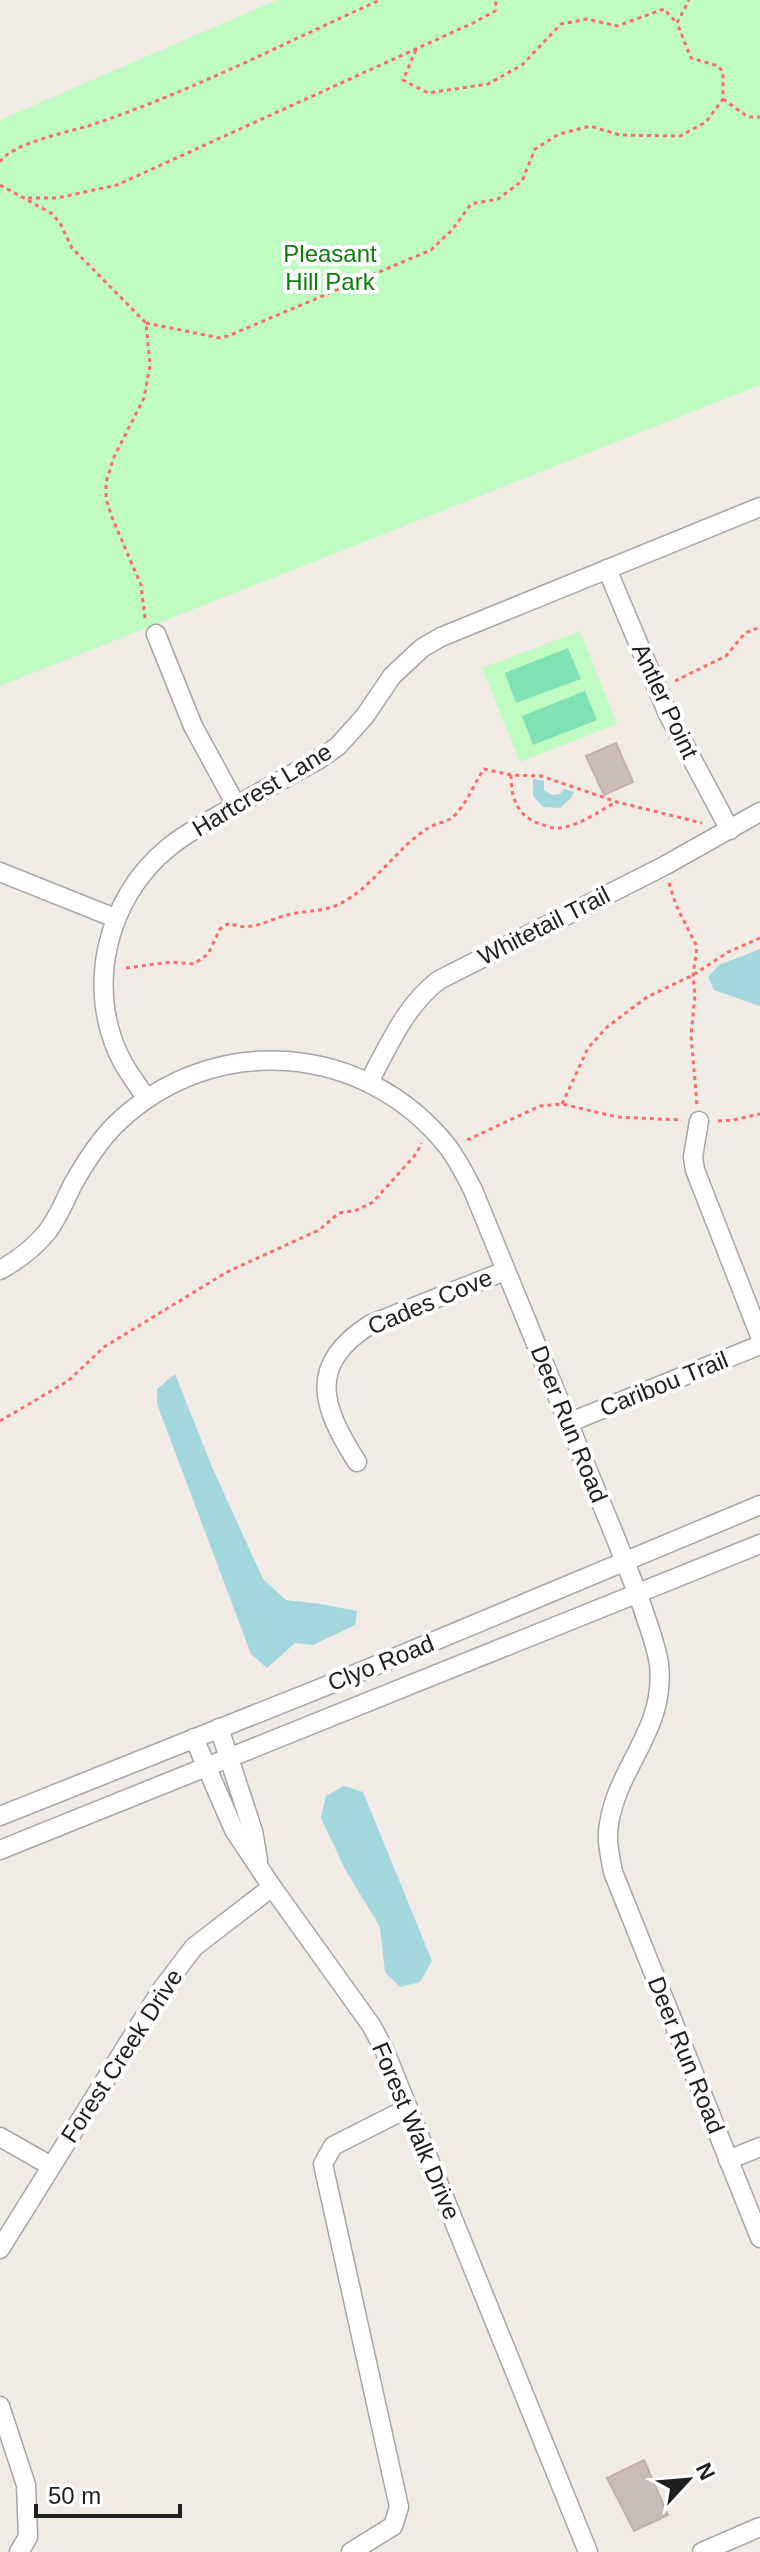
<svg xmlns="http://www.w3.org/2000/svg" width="760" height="2552" font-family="Helvetica,sans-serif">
<rect width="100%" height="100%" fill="#f0ebe4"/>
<!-- park -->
<g fill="#c0fbc1">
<polygon points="277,0 760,0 760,385 0,686 0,120"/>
<polygon points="580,631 617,724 520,762 482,668"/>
</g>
<!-- pitch -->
<g fill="#80e1b4">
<polygon points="568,648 581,679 516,703 505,673"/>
<polygon points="585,691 597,720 533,745 522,716"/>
</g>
<!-- water -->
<g fill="#a4d6de">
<polygon points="533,779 544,781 544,790 552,795 560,794 564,789 574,792 571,798 560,808 543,807 533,796"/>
<polygon points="760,949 760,1006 714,990 708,977 719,965"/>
<polygon points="175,1374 212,1467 263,1579 286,1600 321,1604 357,1611 355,1625 313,1645 295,1643 267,1668 251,1654 157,1404 157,1389"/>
<polygon points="344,1786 363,1792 432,1961 420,1982 400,1987 385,1972 380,1927 345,1869 321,1818 326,1796"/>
</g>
<!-- building -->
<g fill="#c8bdb8" stroke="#c2b0a6" stroke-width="2">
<polygon points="616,743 633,782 604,795 586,756"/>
<polygon points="644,2460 668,2515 634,2531 607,2478"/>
</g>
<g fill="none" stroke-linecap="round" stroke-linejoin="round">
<!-- minor casing -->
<g stroke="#a6a6a6" stroke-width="21">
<g id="minor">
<polyline points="607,569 668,714 730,830"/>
<polyline points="156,634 193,726 236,805"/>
<polyline points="0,872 115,918"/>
<path d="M369,1082C389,1045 405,1006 439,980L664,866L760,812"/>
<path d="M146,1098C139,1087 130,1075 123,1063C84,991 106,898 168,848C187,832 209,821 230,809C260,792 291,775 321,758L338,746L365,716L392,676L422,648L441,637L760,507"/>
<polyline points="699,1121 693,1157 695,1170 760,1336"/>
<path d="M0,1270C18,1260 34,1248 47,1232C58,1218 65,1200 73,1184C85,1163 98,1142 115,1125C212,1030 365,1042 448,1147C458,1160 465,1175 473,1190C514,1291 555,1392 597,1493C613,1531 628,1568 642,1606C648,1625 656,1644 659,1664C666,1730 618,1765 609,1824C606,1840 610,1856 613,1872L760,2238"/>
<polyline points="568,1423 760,1345"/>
<path d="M357,1462C322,1407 306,1365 371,1324L505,1271"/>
<polyline points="219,1728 253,1831 258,1860"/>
<polyline points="194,1738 234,1830 272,1887 371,2025 384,2049 588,2552"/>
<polyline points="0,1816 341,1680 760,1505"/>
<polyline points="0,1850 760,1544"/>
<polyline points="0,2137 51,2166"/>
<polyline points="728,2160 760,2147"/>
<polyline points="0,2249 162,1989 194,1947 272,1887"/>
<polyline points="0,2406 26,2485 28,2537 19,2552"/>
<polyline points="351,2552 393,2526 399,2507 323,2164 333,2146 408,2108"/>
<polyline points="702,2552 760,2527"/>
</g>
</g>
<!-- path -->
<g stroke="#fd6c68" stroke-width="3" stroke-dasharray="4 4" stroke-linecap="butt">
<polyline points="416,50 403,80 428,93 488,84 522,65 561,24 587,19 617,26 664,9 677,23"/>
<polyline points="723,99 748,117 760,117"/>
<path d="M0,162C11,144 67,132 88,126C189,93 284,43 380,0"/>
<polyline points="0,185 51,213 60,223 72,248 146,323 150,365 144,398 114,457 106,482 106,498 111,515 141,585 145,618"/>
<polyline points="28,198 57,198 117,185 473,23 495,11 496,0"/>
<polyline points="146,323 220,338 228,336 431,250 452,230 471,204 498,199 522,181 535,149 559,134 590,126 620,135 680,136 706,122 723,99 723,72 718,66 691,58 677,23 689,0"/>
<polyline points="675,681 726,656 745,633 760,627"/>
<path d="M511,775C511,798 517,817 541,824C546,826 553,829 559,828C579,826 598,812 616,802"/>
<polyline points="669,883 676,905 697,947 693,975 695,995 691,1035 697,1105"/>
<path d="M126,968L171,962L194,964L208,954L220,929L229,923C250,933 267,920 287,915C302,911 319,912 335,906C371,891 395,849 428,828C437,822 448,823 455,815C468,801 474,784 484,769L511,775L541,776L617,802L702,823"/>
<polyline points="562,1104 588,1048 607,1027 647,997 693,975 728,952 760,938"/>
<polyline points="718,1121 733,1120 760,1114"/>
<polyline points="467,1140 540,1106 562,1104 617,1117 682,1120"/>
<polyline points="0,1421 68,1381 104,1347 227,1272 319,1230 339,1213 357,1210 373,1202 417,1153 421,1143"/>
</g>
<!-- minor -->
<use href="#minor" stroke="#fff" stroke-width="18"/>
</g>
<g text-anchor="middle" stroke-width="8" stroke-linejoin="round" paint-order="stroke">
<!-- park labels -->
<g font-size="24" fill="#098009" stroke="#fff">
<text x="330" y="262">Pleasant<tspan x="330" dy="28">Hill Park</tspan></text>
</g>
<!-- street labels -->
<g font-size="24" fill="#1f1f1f" stroke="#fff">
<text transform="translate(665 701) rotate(65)" y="8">Antler Point</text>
<text transform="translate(262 790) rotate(-31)" y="8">Hartcrest Lane</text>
<text transform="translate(544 926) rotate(-27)" y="8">Whitetail Trail</text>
<text transform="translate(430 1302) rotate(-23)" y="8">Cades Cove</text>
<text transform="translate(664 1384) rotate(-22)" y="8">Caribou Trail</text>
<text transform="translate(569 1424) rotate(68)" y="8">Deer Run Road</text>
<text transform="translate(381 1663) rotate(-22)" y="8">Clyo Road</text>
<text transform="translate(686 2055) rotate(68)" y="8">Deer Run Road</text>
<text transform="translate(122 2056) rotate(-57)" y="8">Forest Creek Drive</text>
<text transform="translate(416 2131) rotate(67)" y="8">Forest Walk Drive</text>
</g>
</g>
<!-- north arrow -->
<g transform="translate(688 2480) rotate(64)" stroke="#ffffff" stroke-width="6" paint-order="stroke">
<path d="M0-6L14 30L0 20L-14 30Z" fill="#1f1f1f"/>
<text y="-12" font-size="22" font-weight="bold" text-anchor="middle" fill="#1f1f1f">N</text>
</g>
<!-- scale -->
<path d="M36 2504v12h144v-12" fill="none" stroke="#1f1f1f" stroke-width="4"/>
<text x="48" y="2504" font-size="24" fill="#1f1f1f" stroke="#ffffff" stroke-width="6" paint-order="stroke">50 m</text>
</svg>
